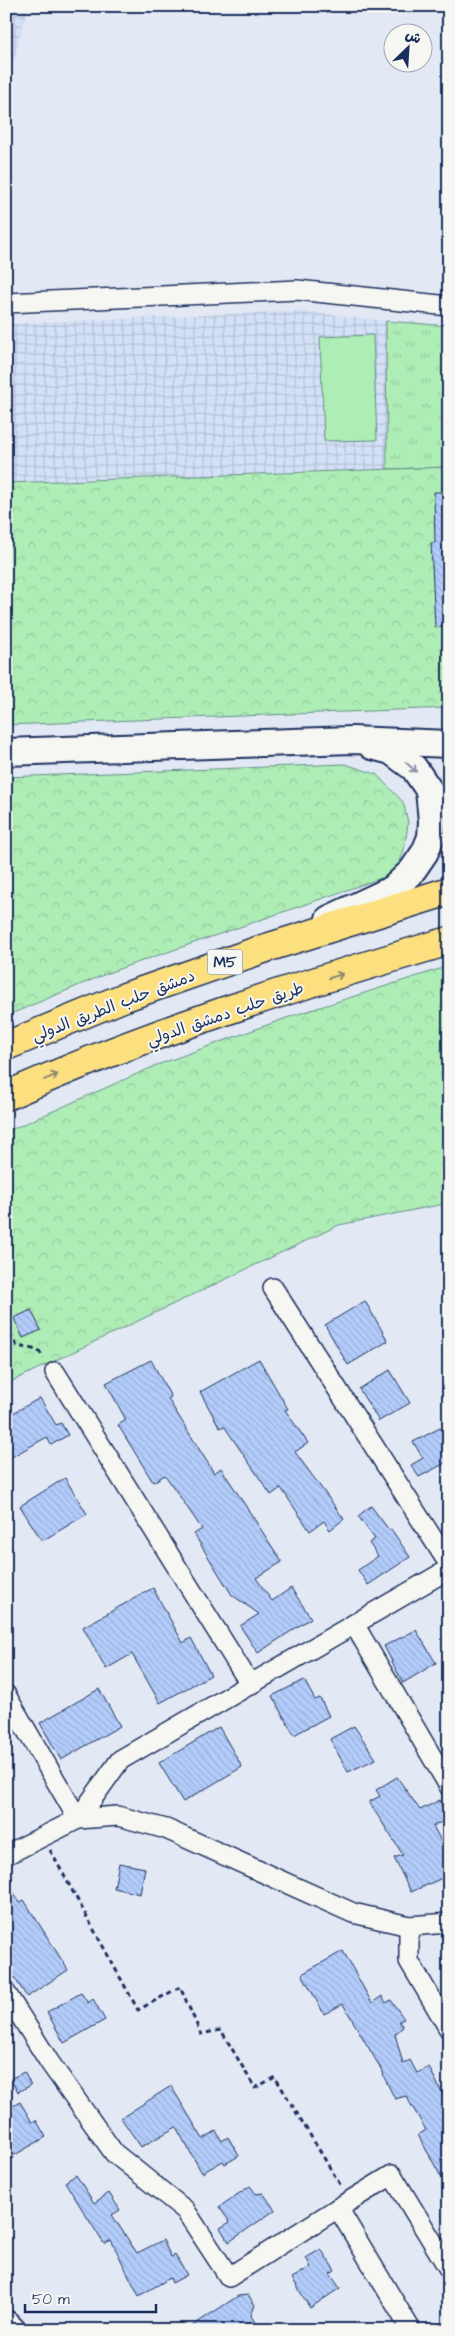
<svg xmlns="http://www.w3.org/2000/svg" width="455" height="2336" font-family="'Architects Daughter','Playpen Sans Arabic',sans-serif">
<defs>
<pattern id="industrial-grid" width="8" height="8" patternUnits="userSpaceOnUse" patternTransform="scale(1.25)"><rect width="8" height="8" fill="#d4e0f6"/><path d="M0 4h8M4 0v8" fill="none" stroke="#b5c0d5"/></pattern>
<pattern id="grass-tufts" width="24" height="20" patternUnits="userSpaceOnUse" patternTransform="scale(1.25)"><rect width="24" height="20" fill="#aeedb5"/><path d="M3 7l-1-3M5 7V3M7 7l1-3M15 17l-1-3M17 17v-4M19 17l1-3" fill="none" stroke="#95cc9e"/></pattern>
<pattern id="forest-crowns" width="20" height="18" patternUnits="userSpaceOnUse" patternTransform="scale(1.25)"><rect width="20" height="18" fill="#aeedb5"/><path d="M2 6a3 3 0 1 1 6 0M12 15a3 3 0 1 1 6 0" fill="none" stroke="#95cc9e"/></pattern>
<pattern id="building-back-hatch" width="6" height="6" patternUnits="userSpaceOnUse" patternTransform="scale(1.25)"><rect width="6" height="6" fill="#b3ccfa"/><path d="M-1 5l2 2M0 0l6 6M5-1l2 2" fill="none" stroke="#99b0d9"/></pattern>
</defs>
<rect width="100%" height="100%" fill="#e2e9f4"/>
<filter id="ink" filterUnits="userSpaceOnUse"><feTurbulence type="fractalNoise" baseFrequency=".02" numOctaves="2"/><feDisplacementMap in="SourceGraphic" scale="10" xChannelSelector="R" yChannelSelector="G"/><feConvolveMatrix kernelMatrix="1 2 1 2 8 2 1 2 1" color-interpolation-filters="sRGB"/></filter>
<g filter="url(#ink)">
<!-- industrial -->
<g fill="url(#industrial-grid)">
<polygon points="6,6 28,6 6,89"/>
<polygon points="296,311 386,321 387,469 6,483 6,324"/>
</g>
<!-- grass -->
<polygon fill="url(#grass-tufts)" stroke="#648e8a" points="386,321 449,326 449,467 387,469"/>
<!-- forest -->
<g fill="url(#forest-crowns)" stroke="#648e8a">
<polygon points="449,467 449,708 6,725 6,483"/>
<polygon points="345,764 376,774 403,802 408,822 405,846 399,865 387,876 113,971 6,1016 6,777"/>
<polygon points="449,966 449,1203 339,1225 6,1384 6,1132 157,1065 289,1017"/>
</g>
<!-- park -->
<polygon fill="#aeedb5" stroke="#648e8a" points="373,335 377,440 324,441 320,337"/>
<!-- building -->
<g fill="url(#building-back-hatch)" stroke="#1b2f5e">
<polygon points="434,492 449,492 449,626 435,627 431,543 435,543"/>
<polygon points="365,1301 388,1341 348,1365 325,1325"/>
<polygon points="31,1310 41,1330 23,1338 14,1318"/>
<polygon points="259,1359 288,1409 285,1410 308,1443 295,1452 344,1519 330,1530 324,1521 310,1531 281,1488 271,1495 224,1426 220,1428 200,1392"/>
<polygon points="151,1360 171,1397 168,1399 214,1473 221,1468 282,1562 256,1578 272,1601 291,1588 311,1618 258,1653 240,1626 259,1614 232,1595 194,1534 202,1529 165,1475 153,1482 118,1425 126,1420 106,1383"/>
<polygon points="390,1370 410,1403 379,1421 359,1389"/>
<polygon points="40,1398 56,1425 61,1423 68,1435 51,1445 47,1437 6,1460 6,1417"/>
<polygon points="440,1428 449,1438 449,1461 419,1477 411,1465 423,1458 413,1442"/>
<polygon points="65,1478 87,1514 42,1541 20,1506"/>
<polygon points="371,1506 389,1530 391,1529 410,1557 368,1585 358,1570 378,1556 369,1543 375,1539 358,1516"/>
<polygon points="153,1588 183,1643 191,1638 211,1675 160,1703 132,1654 106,1669 83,1627"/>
<polygon points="416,1630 436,1663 403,1683 384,1646"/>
<polygon points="304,1680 315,1700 320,1698 329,1716 294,1735 272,1696"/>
<polygon points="99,1689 120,1726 61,1760 40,1723"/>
<polygon points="354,1726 376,1759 348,1772 330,1739"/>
<polygon points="219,1727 242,1767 183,1802 159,1763"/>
<polygon points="397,1777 420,1810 440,1800 448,1819 433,1826 449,1856 449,1875 411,1892 394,1858 403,1855 369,1802 380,1796 376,1790"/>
<polygon points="119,1863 145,1868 140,1894 114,1888"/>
<polygon points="6,1877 19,1903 24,1900 68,1970 27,1997 6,1965"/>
<polygon points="343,1951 372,2003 382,1996 386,2003 391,2000 404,2019 399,2021 403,2027 395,2034 403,2064 410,2060 417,2073 429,2067 449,2107 449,2191 418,2135 426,2130 406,2096 395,2099 383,2075 384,2074 343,2004 324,2014 302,1974"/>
<polygon points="81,1993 88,2003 93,1999 105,2020 64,2043 47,2012"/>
<polygon points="24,2072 31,2085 18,2092 10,2079"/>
<polygon points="171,2086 203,2139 216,2131 222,2141 228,2137 239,2156 225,2164 223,2161 202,2173 176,2127 141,2147 121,2118"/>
<polygon points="20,2102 32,2122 36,2120 46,2137 6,2160 6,2110"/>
<polygon points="76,2175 94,2203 109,2193 120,2210 112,2215 137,2253 163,2240 171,2257 175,2255 187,2275 172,2283 170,2278 139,2296 111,2240 104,2244 65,2182"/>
<polygon points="250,2186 256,2194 263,2193 275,2210 229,2242 220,2228 230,2222 219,2207"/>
<polygon points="321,2249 335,2271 330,2274 340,2288 310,2308 292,2278 311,2267 306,2258"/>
<polygon points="248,2295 255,2305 251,2316 260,2330 186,2330 238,2296"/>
</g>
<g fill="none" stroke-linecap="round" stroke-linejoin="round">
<!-- street casing -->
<g stroke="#1b2f5e" stroke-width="22">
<g id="street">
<polyline points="6,303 297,290 449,306"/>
<polyline points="273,1288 449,1564"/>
<polyline points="55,1372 250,1684"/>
<polyline points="354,1624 449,1786"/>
<polyline points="6,1695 78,1819 120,1760 449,1569"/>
<polyline points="6,1855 78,1819 118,1816 166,1829 353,1913 409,1926 449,1923"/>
<polyline points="409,1926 409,1961 449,2029"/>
<polyline points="6,1993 50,2063 114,2153 185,2210 229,2277 338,2208"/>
<polyline points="411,2330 338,2208 392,2175 449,2269"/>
</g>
</g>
<!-- secondary casing -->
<g stroke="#1b2f5e" stroke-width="30">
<g id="secondary">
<polyline points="6,752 352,740 449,744"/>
<polyline points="329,919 393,889 412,871 425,852 431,837 432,821 429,790 414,768 391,751 372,746"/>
<polyline points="6,2324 12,2330"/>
</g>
</g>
<!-- highway casing -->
<g stroke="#1b2f5e" stroke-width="31">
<g id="highway">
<polyline points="6,1046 125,997 266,948 449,891"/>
<path d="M6,1096C149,1032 299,985 449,941"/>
</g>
</g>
<!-- path -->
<g stroke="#1b2f5e" stroke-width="3" stroke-dasharray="5 4" stroke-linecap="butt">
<polyline points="6,1326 17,1346 38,1350 44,1358"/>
<polyline points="50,1850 138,2010 180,1987 201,2034 221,2030 255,2088 275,2077 341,2186"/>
</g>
<!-- street -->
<use href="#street" stroke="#f6f6f2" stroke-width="19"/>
<!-- secondary -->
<use href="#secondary" stroke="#f6f6f2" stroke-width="26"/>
<!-- highway -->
<use href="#highway" stroke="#fce080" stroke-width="28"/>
</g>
<!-- one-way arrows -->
<defs><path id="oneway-shaft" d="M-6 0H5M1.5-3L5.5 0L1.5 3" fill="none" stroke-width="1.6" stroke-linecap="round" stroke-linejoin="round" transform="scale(1.25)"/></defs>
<use stroke="#8892a8" href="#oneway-shaft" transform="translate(411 767) rotate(42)"/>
<g stroke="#8c886f">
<use href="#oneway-shaft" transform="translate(336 976) rotate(-17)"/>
<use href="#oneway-shaft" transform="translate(51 1077) rotate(-22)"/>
</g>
</g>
<g text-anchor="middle" stroke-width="4" stroke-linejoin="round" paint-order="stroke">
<!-- shield labels -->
<rect fill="#f6f6f2" stroke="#5d6b8a" stroke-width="1" x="207.5" y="949.5" width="35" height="25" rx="4"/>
<g font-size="15" font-weight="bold" fill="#1b2f5e">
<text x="225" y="967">M5</text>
</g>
<!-- street labels -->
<g font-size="16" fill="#1b2f5e" stroke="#f6f6f2">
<text transform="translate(113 1005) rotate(-21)" y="6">دمشق حلب الطريق الدولي</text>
<text transform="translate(225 1013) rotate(-19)" y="6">طريق حلب دمشق الدولي</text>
</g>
</g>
<!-- margin -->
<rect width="455" height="2336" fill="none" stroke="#f6f6f2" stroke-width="25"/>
<rect x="12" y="12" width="430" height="2311" fill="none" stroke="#1b2f5e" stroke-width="2" filter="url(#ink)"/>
<!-- north arrow -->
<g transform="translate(408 48) rotate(25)"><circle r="24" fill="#f6f6f2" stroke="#9ea6b7"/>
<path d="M0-4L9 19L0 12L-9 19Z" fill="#1b2f5e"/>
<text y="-8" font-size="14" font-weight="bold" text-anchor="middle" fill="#1b2f5e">ش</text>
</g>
<!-- scale -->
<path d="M25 2304v8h131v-8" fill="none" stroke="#1b2f5e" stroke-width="2.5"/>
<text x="32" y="2304" font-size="15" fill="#1b2f5e" stroke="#f6f6f2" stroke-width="4" paint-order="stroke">50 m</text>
</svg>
